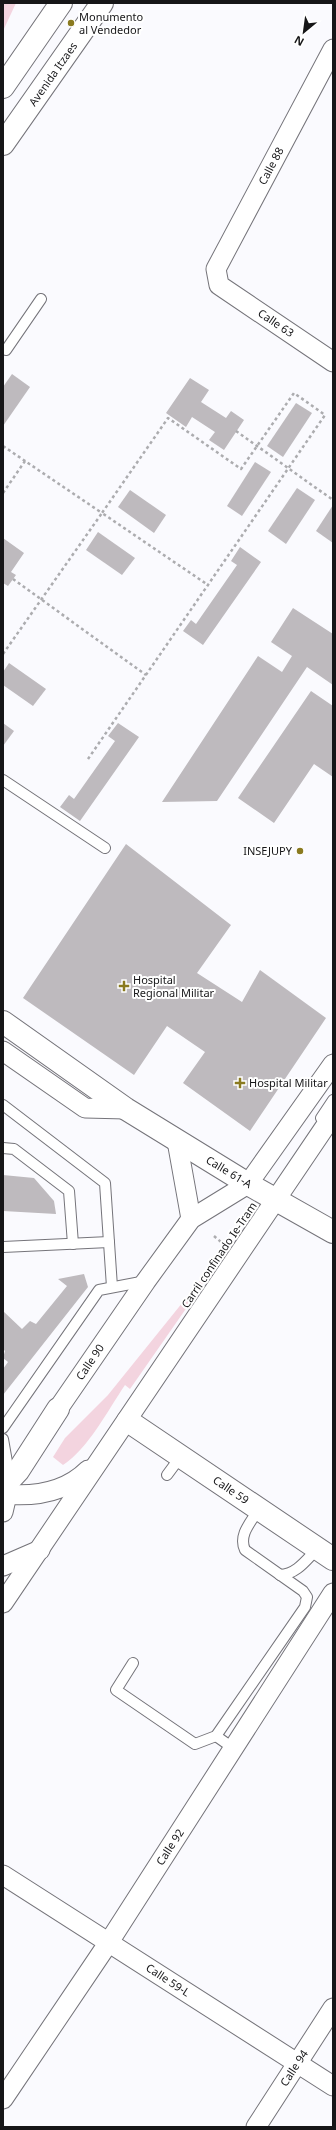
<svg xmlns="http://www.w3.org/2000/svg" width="336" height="2130" font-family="'Noto Sans',sans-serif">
<rect width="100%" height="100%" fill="#fafafe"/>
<!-- green -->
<g fill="#f3d4df">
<polygon points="3,3 16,3 3,31"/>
<path d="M212,1266L215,1267L130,1389L125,1385C108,1410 88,1449 63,1465L53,1457L65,1438L108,1395Z"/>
</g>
<!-- building -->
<g fill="#bebabe">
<polygon points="12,374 30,387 3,426 3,387"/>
<polygon points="190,378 209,390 201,402 226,418 231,411 244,420 224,450 209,440 215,432 192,417 186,427 166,413"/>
<polygon points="296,403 312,413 283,457 267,446"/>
<polygon points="255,462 271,472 242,516 227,506"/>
<polygon points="297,488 315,500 286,544 268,531"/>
<polygon points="130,490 166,515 154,533 118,507"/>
<polygon points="333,505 333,543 316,531"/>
<polygon points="98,532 135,558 122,575 86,550"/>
<polygon points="3,538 24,553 11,572 16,575 8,586 3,583"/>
<polygon points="240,547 261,562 203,645 183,631 191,620 196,624 237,565 231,561"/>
<polygon points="293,608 333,634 333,685 307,667 217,801 162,802 258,656 282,672 292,656 271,642"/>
<polygon points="9,663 46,689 33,706 3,685 3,672"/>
<polygon points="311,691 333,706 333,777 314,764 274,823 238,798"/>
<polygon points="3,723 14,731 3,746"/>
<polygon points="118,723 139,737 80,821 60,807 69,795 74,799 115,741 108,736"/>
<polygon points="126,844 231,925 197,973 242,1002 260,970 326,1018 250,1131 183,1083 205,1052 167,1026 134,1075 23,998"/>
<polygon points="3,1175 34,1178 54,1201 56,1214 3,1211"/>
<polygon points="84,1274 88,1287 3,1395 3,1369 8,1362 3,1358 5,1351 3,1349 3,1311 22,1329 30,1321 36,1324 67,1286 58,1279"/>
</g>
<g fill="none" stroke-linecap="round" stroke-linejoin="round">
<!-- service casing -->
<g stroke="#75747a" stroke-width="12">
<g id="service">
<polyline points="6,350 41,299"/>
<polyline points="3,780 105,848"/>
<polyline points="3,1105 105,1183 112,1287"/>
<polyline points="321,1118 333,1100"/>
<polyline points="3,1148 14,1149 69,1191 73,1244"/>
<polyline points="3,1247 109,1242"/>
<polyline points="3,1428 99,1290 146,1281"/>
<polyline points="3,1439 10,1479"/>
<polyline points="167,1475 181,1456"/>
<path d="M280,1575C297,1574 306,1560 317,1549"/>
<path d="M133,1663L116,1690L195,1744L216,1736L305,1607L307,1597L303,1591L245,1550C238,1535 251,1522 259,1509"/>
<polyline points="216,1736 233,1748"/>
</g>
</g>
<!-- minor casing -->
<g stroke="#75747a" stroke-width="21">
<g id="minor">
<polyline points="333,49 216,269 219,285 333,362"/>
<polyline points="3,1051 85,1108 126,1109"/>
<polyline points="177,1141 191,1219"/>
<polyline points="58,1409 146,1281 191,1219 248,1184 333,1064"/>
<path d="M3,1494C34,1497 65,1493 88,1470"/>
<polyline points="3,1512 10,1482"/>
<polyline points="3,1566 40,1550"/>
<polyline points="3,1603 333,1115"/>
<polyline points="3,1875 333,2086"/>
<polyline points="3,2099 109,1942 333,1593"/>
<polyline points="256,2127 333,2008"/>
</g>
</g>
<!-- tertiary casing -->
<g stroke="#75747a" stroke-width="24">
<g id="tertiary">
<polyline points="3,1022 126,1109 248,1184 333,1232"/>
<polyline points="128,1421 333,1559"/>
<polyline points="3,1487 18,1471 58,1409"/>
</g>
</g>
<!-- primary casing -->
<g stroke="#75747a" stroke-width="24">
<g id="primary">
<polyline points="3,87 61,3"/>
<polyline points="3,144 102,3"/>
</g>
</g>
<!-- path -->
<g stroke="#acacaf" stroke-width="2.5" stroke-dasharray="3 3" stroke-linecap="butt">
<polyline points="236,431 333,500"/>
<polyline points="3,446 25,461"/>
<polyline points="3,493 25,461 102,513 168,418 241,469 294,393 325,415 88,759"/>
<polyline points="13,579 146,675"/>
<polyline points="3,654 102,513 208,585"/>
<polyline points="214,1236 221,1242"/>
</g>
<!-- service -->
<use href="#service" stroke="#fff" stroke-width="10"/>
<!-- minor -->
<use href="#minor" stroke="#fff" stroke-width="19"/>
<!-- tertiary -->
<use href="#tertiary" stroke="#fff" stroke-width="22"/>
<!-- primary -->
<use href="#primary" stroke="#fff" stroke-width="22"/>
</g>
<!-- markers -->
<g fill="#8a7a1f" stroke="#fff" stroke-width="1.5">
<circle cx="71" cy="23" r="4"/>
<circle cx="300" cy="851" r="4"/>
<path d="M122 980h4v4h4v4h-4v4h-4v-4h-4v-4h4z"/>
<path d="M238 1077h4v4h4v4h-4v4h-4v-4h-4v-4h4z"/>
</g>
<g text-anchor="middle" stroke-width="4" stroke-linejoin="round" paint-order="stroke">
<!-- poi labels -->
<g font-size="11" fill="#161618" stroke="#fff" text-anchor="start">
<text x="79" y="21">Monumento<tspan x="79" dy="13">al Vendedor</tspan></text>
<text x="292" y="855" text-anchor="end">INSEJUPY</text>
<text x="133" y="984">Hospital<tspan x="133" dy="13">Regional Militar</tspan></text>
<text x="249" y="1087">Hospital Militar</text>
</g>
<!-- street labels -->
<g font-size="11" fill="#161618" stroke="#fff">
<text transform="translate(53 74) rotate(-55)" y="4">Avenida Itzaes</text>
<text transform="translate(271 166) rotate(-62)" y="4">Calle 88</text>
<text transform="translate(276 323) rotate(34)" y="4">Calle 63</text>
<text transform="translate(229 1172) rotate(31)" y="4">Calle 61-A</text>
<text transform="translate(219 1255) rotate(-56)" y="4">Carril confinado Ie-Tram</text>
<text transform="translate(90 1362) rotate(-56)" y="4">Calle 90</text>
<text transform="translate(231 1490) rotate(34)" y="4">Calle 59</text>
<text transform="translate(170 1847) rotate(-57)" y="4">Calle 92</text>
<text transform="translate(168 1980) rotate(33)" y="4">Calle 59-L</text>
<text transform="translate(294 2068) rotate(-57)" y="4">Calle 94</text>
</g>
</g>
<!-- border -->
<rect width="336" height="2130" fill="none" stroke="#161618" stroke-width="8"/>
<!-- north arrow -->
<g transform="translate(304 32) rotate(209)" stroke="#ffffff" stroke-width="3" paint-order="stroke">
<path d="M0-3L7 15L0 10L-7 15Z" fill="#161618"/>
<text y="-6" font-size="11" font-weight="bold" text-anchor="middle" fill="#161618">N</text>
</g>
</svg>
